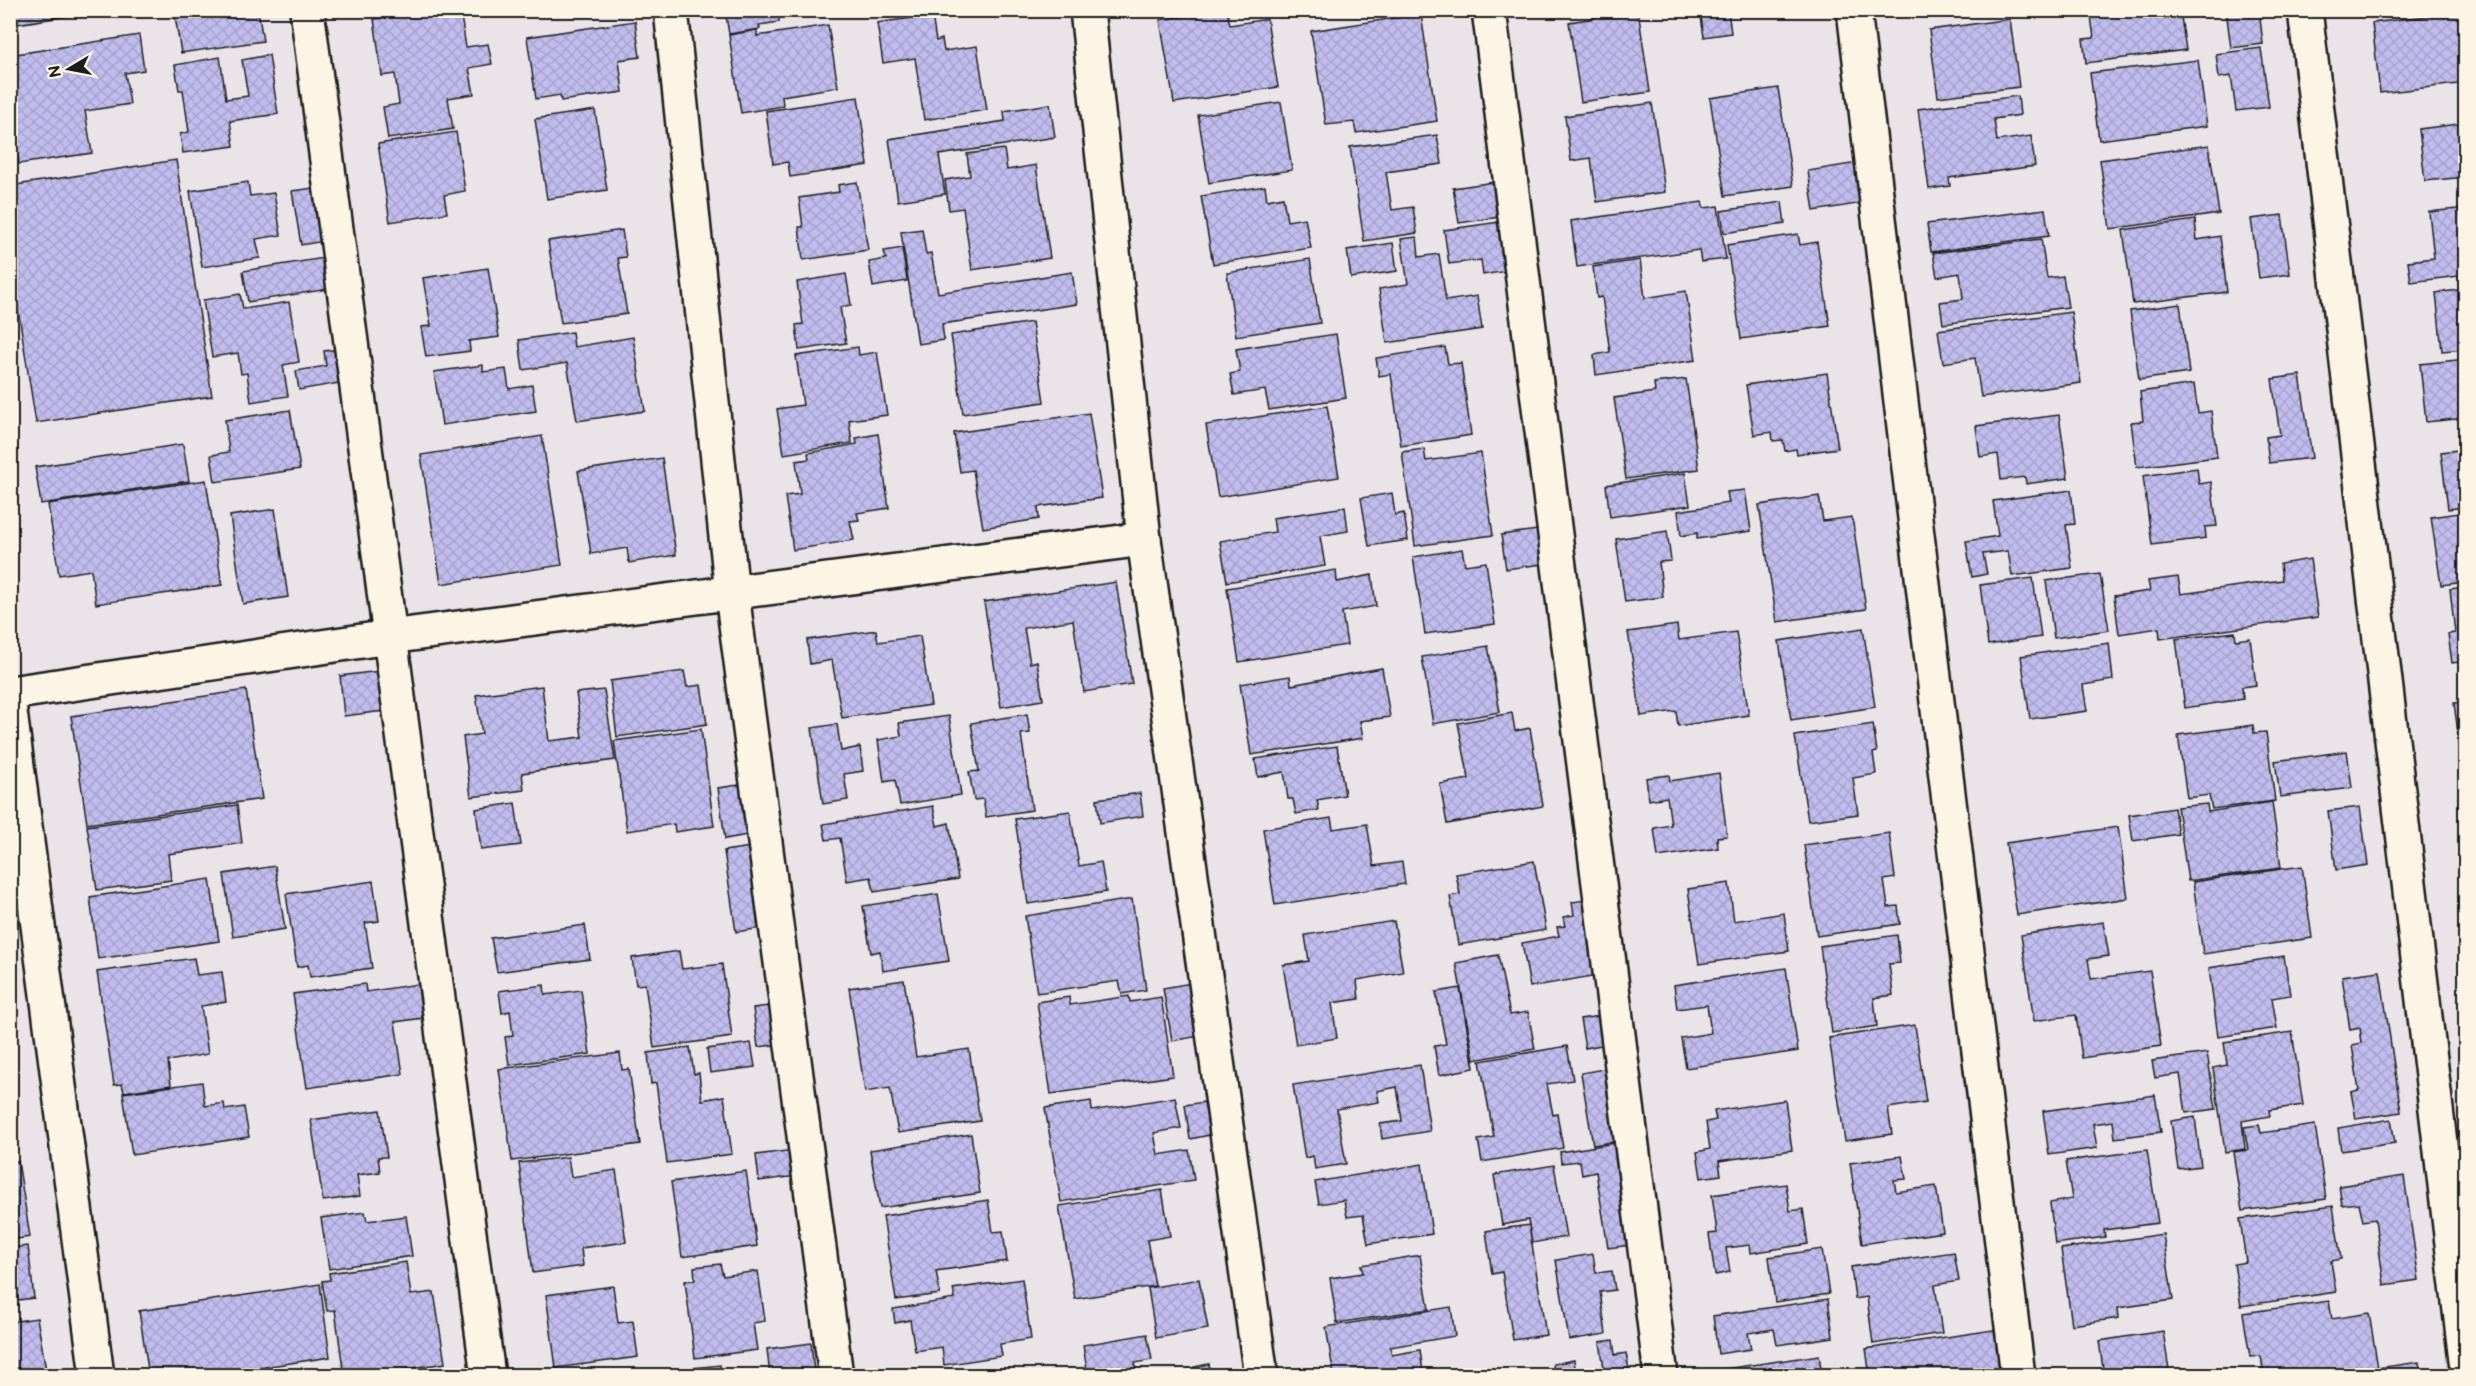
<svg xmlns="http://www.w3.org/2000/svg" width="2476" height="1386" font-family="'Balsamiq Sans',sans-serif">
<defs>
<pattern id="building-cross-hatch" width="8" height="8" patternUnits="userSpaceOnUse" patternTransform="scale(1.5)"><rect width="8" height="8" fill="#c0bcee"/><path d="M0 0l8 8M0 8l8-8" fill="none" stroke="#a4a1cc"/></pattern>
</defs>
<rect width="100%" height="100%" fill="#eae4e8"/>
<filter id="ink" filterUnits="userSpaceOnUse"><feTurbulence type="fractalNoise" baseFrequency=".0167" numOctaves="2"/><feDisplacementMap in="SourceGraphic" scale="12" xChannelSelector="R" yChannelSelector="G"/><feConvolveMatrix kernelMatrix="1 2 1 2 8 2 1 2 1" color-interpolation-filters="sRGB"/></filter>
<g filter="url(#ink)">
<!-- building -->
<g fill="url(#building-cross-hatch)" stroke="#1c1c1c" stroke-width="1.5">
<polygon points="10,10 93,10 93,12 10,25"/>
<polygon points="174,10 258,10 263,41 181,53"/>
<polygon points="388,10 460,10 466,47 488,44 492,64 469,68 474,94 448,98 453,129 388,139 383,107 399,104 395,74 382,76 374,19 389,17"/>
<polygon points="725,10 819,10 779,17 779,22 759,25 760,29 729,34"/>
<polygon points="1218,10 1227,10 1230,25 1267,19 1278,87 1174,103 1160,20"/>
<polygon points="1594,10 1638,10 1650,92 1581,102 1569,22 1595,18"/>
<polygon points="1700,10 1728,10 1731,33 1704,37"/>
<polygon points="2090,10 2180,10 2186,50 2086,63 2083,39 2094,38"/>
<polygon points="2226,10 2259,10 2263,44 2231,48"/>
<polygon points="2370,10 2414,10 2371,16"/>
<polygon points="2466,11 2466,83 2380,93 2372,23"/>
<polygon points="1421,14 1437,121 1356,133 1354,122 1326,125 1311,31"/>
<polygon points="932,15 936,41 942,39 944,51 977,46 987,110 924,120 915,58 883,63 877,23"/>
<polygon points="2010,19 2019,87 1938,97 1929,30"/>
<polygon points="635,21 640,57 619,60 623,92 561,101 560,95 536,99 527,37"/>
<polygon points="828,25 838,87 782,96 783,106 741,113 729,35 757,30 757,36"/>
<polygon points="139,35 144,70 125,73 130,104 85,111 92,153 19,164 15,137 10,137 10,55"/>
<polygon points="2261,48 2269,107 2236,111 2231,76 2219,78 2216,54"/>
<polygon points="269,55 278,114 230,121 234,146 183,153 180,134 189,132 183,90 179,90 175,65 220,57 226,99 248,96 242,60"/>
<polygon points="2198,60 2207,126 2099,140 2090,73"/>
<polygon points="1778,88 1793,186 1725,196 1710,98"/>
<polygon points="2018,96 2020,115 1994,119 1997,141 2031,136 2035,166 1949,178 1950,186 1929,189 1918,109"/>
<polygon points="858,97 868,165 790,177 788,162 773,164 766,111"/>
<polygon points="1281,102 1292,170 1209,183 1198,115"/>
<polygon points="1652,103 1665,192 1597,202 1591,158 1571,161 1565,116"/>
<polygon points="1050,104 1055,137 939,155 945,194 898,201 889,139 1005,121 1004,111"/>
<polygon points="595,110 607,190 547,199 535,119"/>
<polygon points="2466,123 2466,177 2425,181 2419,129"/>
<polygon points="456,132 465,191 444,195 447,213 390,222 378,144"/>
<polygon points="1437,135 1442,164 1386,172 1392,210 1413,207 1417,233 1364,241 1350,147"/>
<polygon points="2209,145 2219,214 2110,229 2100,160"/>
<polygon points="1004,149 1007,170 1036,165 1050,258 972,270 963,208 949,210 945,180 970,176 967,154"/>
<polygon points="176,160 212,396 36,423 10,258 10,186"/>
<polygon points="1857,163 1863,203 1814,211 1808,171"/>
<polygon points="248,182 250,196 274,193 281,235 256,239 260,258 202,267 190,191"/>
<polygon points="857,182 868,250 803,260 799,227 803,227 799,198 839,192 838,185"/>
<polygon points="1494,182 1499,217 1459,223 1453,188"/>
<polygon points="1265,186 1267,200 1283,197 1287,221 1305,218 1311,248 1213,264 1201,196"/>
<polygon points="322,187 330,240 301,245 292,191"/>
<polygon points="1702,202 1704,208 1718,206 1726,259 1701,262 1699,250 1577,267 1571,221"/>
<polygon points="1782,202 1785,224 1724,233 1721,211"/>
<polygon points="2466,208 2466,275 2411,282 2408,261 2434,258 2429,212"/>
<polygon points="2045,209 2049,236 1931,252 1927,224"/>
<polygon points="2282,215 2290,274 2259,278 2251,219"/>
<polygon points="2195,220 2197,240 2220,236 2227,292 2133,304 2123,230"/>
<polygon points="1499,222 1507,271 1483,275 1481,260 1449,264 1444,230"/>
<polygon points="922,229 926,254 931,253 938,293 1072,272 1077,304 942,324 944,340 918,344 901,232"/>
<polygon points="622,230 626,257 618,258 627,314 561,323 548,241"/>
<polygon points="1798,234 1800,245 1817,242 1830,326 1741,339 1727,245"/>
<polygon points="1417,237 1419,257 1439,254 1446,301 1477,296 1482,329 1387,343 1379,289 1408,284 1401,239"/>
<polygon points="2041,239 2047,278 2063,276 2068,307 1943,324 1940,302 1963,299 1960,273 1937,277 1933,253"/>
<polygon points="1393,243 1397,271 1351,278 1347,250"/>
<polygon points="902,248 907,281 873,287 869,262 886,259 884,251"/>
<polygon points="330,257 335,288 248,302 243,271"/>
<polygon points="1310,259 1320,323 1236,336 1227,273"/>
<polygon points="1640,260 1645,298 1686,291 1696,360 1596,375 1594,355 1610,352 1602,297 1597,298 1593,267"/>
<polygon points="488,268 499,337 469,341 470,351 426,357 421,327 431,326 423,278"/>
<polygon points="846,274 851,305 840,307 846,343 799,350 796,325 803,324 797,282"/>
<polygon points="2466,289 2466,349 2442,351 2436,293"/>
<polygon points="240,294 243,309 289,302 299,362 283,365 288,396 251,402 247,373 241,374 238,353 212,357 203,300"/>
<polygon points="2180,304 2189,373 2139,380 2130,311"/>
<polygon points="2071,312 2081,383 1981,397 1975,358 1943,363 1938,330"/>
<polygon points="1032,322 1044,402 963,414 951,335"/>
<polygon points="572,332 574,347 633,337 645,411 577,421 567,363 523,370 519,340"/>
<polygon points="1336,334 1346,398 1269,410 1265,390 1234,395 1230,374 1240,372 1236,349"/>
<polygon points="858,347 859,355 877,352 887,415 849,420 852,443 784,454 777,409 803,405 796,356"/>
<polygon points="1445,347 1448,364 1461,363 1471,435 1401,446 1391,374 1379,376 1376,358"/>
<polygon points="340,349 345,382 299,390 296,371 326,366 324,351"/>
<polygon points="2466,359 2466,418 2426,422 2420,364"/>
<polygon points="483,365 483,372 506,369 509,389 532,385 536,411 442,425 434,372"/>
<polygon points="1827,373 1838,448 1797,454 1796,449 1785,451 1783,440 1773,441 1772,432 1754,435 1746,385"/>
<polygon points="2300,375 2312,458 2269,463 2266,437 2280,435 2272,379"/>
<polygon points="1686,379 1699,469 1626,479 1614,398 1655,392 1654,383"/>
<polygon points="2194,384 2198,413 2211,411 2217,457 2137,467 2131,422 2143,421 2140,392"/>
<polygon points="1327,406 1339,477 1218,497 1206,425"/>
<polygon points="290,410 300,469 215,482 211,455 229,452 225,420"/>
<polygon points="1089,413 1102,498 1038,507 1039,519 983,528 973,470 960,472 954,433"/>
<polygon points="2059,415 2068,478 2026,484 2025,477 2001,480 1998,454 1980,457 1976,426"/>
<polygon points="878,434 889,508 857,513 859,520 850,521 854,540 793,550 785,496 800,494 796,461 809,459 808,453 857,444 856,438"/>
<polygon points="542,436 562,565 441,584 421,455"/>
<polygon points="183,444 189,481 41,504 35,467"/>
<polygon points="1424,449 1426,461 1481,453 1493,535 1415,546 1402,452"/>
<polygon points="2466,449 2466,507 2448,509 2441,452"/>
<polygon points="662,458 676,555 629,563 627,548 591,554 578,471"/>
<polygon points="2197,468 2199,484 2211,482 2217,526 2205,527 2206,538 2152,545 2143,476"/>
<polygon points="1685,473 1690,505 1610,517 1606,485"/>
<polygon points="206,480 222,585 96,604 91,570 59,575 48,504"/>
<polygon points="1745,490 1751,531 1697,539 1697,533 1681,536 1678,511 1729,503 1727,492"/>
<polygon points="2071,490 2075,524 2066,525 2072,568 2012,576 2008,551 1983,554 1987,574 1972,577 1966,541 1998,536 1993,501"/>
<polygon points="1392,493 1395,515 1404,513 1408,540 1369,546 1361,498"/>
<polygon points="1819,496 1823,521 1852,517 1866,609 1777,622 1759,505"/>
<polygon points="1345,507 1348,531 1320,536 1325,566 1227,582 1220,541 1275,532 1273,518"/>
<polygon points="275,509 288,597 243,604 230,516"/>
<polygon points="2466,512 2466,582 2441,585 2431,517"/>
<polygon points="1537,530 1542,564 1506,569 1501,535"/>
<polygon points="1667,531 1671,561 1659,562 1663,597 1625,602 1616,539"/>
<polygon points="1462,549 1465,565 1486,562 1495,624 1425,634 1413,557"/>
<polygon points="2310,559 2318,617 2160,639 2159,628 2119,634 2114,596 2150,591 2148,581 2178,577 2181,594 2282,580 2280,564"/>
<polygon points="1336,570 1337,582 1372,575 1376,606 1342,612 1347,645 1239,662 1227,588"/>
<polygon points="2100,574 2109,630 2054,638 2046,581"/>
<polygon points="2033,578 2041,637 1988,645 1980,585"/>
<polygon points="1116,582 1132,684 1084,692 1073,620 1024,628 1030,663 1037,661 1043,700 1001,707 984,602"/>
<polygon points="2466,587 2466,661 2452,663 2448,634 2455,633 2450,589"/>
<polygon points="1677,625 1679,640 1736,632 1749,715 1678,726 1676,711 1641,716 1628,632"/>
<polygon points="1863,628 1875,707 1791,720 1779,641"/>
<polygon points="876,630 878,642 920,636 931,705 842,718 832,660 810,664 807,640"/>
<polygon points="2235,632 2236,640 2250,638 2256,685 2242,687 2243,699 2185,708 2176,639"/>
<polygon points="2109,643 2113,680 2083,685 2087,711 2030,719 2021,656"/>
<polygon points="1488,646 1500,712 1433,724 1422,657"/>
<polygon points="1382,668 1390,717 1360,721 1363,738 1251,755 1240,684 1290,676 1291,685"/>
<polygon points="387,670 392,710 344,716 340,676"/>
<polygon points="684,671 687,687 701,685 707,724 617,737 610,681"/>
<polygon points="542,686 549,741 582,737 576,693 604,690 615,760 522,773 524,790 471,797 463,737 482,734 476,695"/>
<polygon points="246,690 262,799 87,824 71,716"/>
<polygon points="2466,701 2466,769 2463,769 2454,703"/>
<polygon points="1512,713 1515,731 1530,728 1543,806 1447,824 1440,784 1469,779 1458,723"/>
<polygon points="1027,714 1030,733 1021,734 1032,810 986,817 983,799 974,800 969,772 979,771 971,723"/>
<polygon points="949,716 961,795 900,805 895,780 884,782 878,740 901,736 899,723"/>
<polygon points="837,724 841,751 860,747 863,771 844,774 848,800 823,804 812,728"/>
<polygon points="1873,724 1877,752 1873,753 1876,774 1853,778 1858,814 1808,821 1795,736"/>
<polygon points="2253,725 2254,733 2266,732 2275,801 2212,809 2209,795 2187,798 2178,735"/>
<polygon points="701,729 714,826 675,832 674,824 627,831 614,741"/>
<polygon points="1337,746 1345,795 1317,800 1319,810 1296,814 1293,799 1288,799 1284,772 1258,777 1255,759"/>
<polygon points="2347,751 2352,788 2280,797 2275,761"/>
<polygon points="1719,773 1727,836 1717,837 1718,848 1658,857 1654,828 1671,825 1667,797 1649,800 1646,778 1669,775 1670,781"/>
<polygon points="746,784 753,834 725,839 718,788"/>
<polygon points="1140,793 1143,816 1100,823 1097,799"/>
<polygon points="2272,802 2281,868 2188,881 2177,807 2207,804 2208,812"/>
<polygon points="515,803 521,845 481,850 476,809"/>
<polygon points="237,805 242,843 168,854 171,880 97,890 87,826"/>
<polygon points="933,806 937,826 949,823 958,879 874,892 871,877 847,881 840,838 826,840 823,824"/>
<polygon points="2360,807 2368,865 2336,870 2328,811"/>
<polygon points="2174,808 2178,834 2133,841 2129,815"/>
<polygon points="1070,811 1079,866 1101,862 1106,892 1028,904 1015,819"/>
<polygon points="1331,818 1333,829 1367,824 1374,866 1402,862 1405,884 1275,905 1263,829"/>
<polygon points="2118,827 2128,898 2017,915 2006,843"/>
<polygon points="1889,833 1895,878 1884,880 1888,907 1898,906 1900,924 1817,936 1804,845"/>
<polygon points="757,846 768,927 736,932 724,851"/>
<polygon points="1534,861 1546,930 1458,945 1450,896 1460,894 1456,874"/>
<polygon points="275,866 285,929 233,937 224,874"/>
<polygon points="2302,866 2312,938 2203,954 2193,882"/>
<polygon points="210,879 219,941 98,959 90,897"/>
<polygon points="373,881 379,921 365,923 372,968 310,977 308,965 297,967 286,894"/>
<polygon points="1729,883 1734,921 1784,913 1789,951 1699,964 1688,889"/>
<polygon points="938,894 949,961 883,971 880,951 871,953 863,906"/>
<polygon points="1132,899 1146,990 1122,994 1119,981 1037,993 1025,916"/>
<polygon points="1591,899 1604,974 1530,987 1522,943 1559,936 1557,927 1565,926 1563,917 1574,915 1572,902"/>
<polygon points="1394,921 1403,972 1357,980 1359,999 1332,1003 1337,1038 1296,1045 1283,965 1309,961 1305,935"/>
<polygon points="2103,922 2109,956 2088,959 2091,979 2150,971 2161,1046 2082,1058 2076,1015 2034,1021 2021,935"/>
<polygon points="585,925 590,959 497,972 491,938"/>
<polygon points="1897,935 1900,963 1889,964 1893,995 1874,998 1877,1026 1832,1033 1820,946"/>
<polygon points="679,951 682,969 722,964 732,1037 654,1048 645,984 636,985 632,958"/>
<polygon points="1498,955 1510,1015 1528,1012 1535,1049 1474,1060 1456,963"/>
<polygon points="2284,956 2290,995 2272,998 2277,1028 2218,1037 2209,968"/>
<polygon points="194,958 197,975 222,972 226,1002 201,1006 208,1054 168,1061 171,1085 124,1092 122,1084 114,1085 97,972"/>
<polygon points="1786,968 1798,1051 1686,1068 1681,1038 1711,1033 1707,1005 1677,1009 1674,985"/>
<polygon points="2380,971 2401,1112 2356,1119 2351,1092 2359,1090 2352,1045 2362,1043 2360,1028 2350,1030 2342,976"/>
<polygon points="904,980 916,1057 969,1049 980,1121 898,1133 890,1088 865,1092 849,988"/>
<polygon points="1191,983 1200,1036 1172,1041 1163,988"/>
<polygon points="365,984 366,992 418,984 423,1018 395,1022 403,1074 307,1088 293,994"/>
<polygon points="544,985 545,995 581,990 590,1054 509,1065 505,1037 513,1036 510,1011 502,1013 499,991"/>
<polygon points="1460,988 1474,1068 1439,1075 1434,1046 1446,1044 1436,992"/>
<polygon points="1129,996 1130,1002 1161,997 1173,1076 1051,1094 1037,1002 1069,997 1070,1005"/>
<polygon points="778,1005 783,1044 758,1047 753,1008"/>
<polygon points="1606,1015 1612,1043 1585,1048 1580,1019"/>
<polygon points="1915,1025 1926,1102 1888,1108 1892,1134 1845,1141 1829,1038"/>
<polygon points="2292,1032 2303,1105 2269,1110 2270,1116 2242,1121 2245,1149 2225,1152 2213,1068 2227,1065 2224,1042"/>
<polygon points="751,1043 755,1067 710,1073 707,1049"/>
<polygon points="1567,1046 1573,1080 1547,1084 1553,1115 1557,1114 1563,1148 1482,1162 1478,1140 1494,1137 1480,1061"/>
<polygon points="690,1047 694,1074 699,1073 702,1100 724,1096 732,1154 667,1163 656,1083 651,1084 648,1053"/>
<polygon points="620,1053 622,1070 629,1069 640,1144 512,1161 499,1069"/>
<polygon points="2207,1053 2216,1109 2186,1113 2180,1074 2155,1078 2152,1061"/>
<polygon points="1420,1065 1430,1131 1382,1139 1380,1124 1402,1121 1397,1087 1377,1091 1379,1102 1337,1109 1346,1164 1315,1169 1313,1156 1305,1158 1293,1085"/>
<polygon points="1614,1067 1626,1140 1593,1145 1581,1073"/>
<polygon points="10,1077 16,1125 10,1126"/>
<polygon points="202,1082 205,1106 224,1103 225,1110 244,1107 249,1137 132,1155 123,1093"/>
<polygon points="2155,1095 2161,1132 2115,1138 2113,1121 2093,1124 2097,1148 2049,1155 2043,1111"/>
<polygon points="1175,1097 1181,1128 1154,1133 1158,1155 1189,1150 1194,1180 1061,1202 1045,1108 1091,1101 1092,1111"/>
<polygon points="1785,1100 1792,1150 1719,1161 1721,1175 1701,1178 1697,1152 1710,1149 1706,1122 1716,1120 1714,1111"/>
<polygon points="1204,1102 1210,1135 1190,1139 1185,1105"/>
<polygon points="380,1110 387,1157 378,1157 380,1172 357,1175 360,1196 323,1201 311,1120"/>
<polygon points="2195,1117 2201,1166 2178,1169 2171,1121"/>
<polygon points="2391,1119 2395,1143 2341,1151 2338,1128"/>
<polygon points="2259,1125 2261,1133 2315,1125 2326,1199 2242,1211 2233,1152 2248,1150 2244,1127"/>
<polygon points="971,1134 980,1193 880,1208 870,1150"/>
<polygon points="1621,1142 1638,1244 1608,1248 1596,1172 1582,1175 1580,1161 1561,1163 1560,1152"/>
<polygon points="794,1150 797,1176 759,1181 756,1155"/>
<polygon points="2147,1150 2158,1223 2104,1230 2105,1237 2055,1244 2050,1203 2072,1199 2066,1161"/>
<polygon points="1902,1156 1906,1179 1894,1180 1896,1192 1936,1186 1943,1232 1862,1244 1850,1163"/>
<polygon points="568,1157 571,1177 616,1170 626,1242 581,1248 583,1266 533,1273 519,1163"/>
<polygon points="18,1161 30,1237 10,1240 10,1162"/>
<polygon points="1422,1164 1432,1234 1368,1244 1363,1215 1347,1217 1344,1200 1319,1204 1315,1182"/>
<polygon points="1554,1165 1566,1237 1532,1243 1528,1220 1502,1225 1494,1175"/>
<polygon points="746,1171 757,1246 682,1257 671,1182"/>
<polygon points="2404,1176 2419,1280 2384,1285 2375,1219 2363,1221 2359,1203 2342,1205 2339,1186"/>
<polygon points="1786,1184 1790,1211 1803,1209 1808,1244 1751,1253 1750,1245 1726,1248 1730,1272 1715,1275 1709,1234 1717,1233 1712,1195"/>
<polygon points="1162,1190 1170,1236 1147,1240 1155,1286 1075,1299 1059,1206"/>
<polygon points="988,1200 993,1232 1003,1231 1007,1261 936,1271 940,1294 896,1300 883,1216"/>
<polygon points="2333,1206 2341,1259 2331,1261 2336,1292 2241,1306 2234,1264 2246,1262 2240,1219"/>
<polygon points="365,1212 367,1221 406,1216 412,1256 329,1269 321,1218"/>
<polygon points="1529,1225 1546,1335 1513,1340 1502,1272 1492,1274 1486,1231"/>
<polygon points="2163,1234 2173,1300 2118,1308 2119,1318 2072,1325 2061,1249"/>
<polygon points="28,1246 34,1298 10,1301 10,1248"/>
<polygon points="1822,1249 1829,1294 1775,1302 1769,1257"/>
<polygon points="1954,1252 1959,1281 1935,1285 1942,1333 1873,1344 1867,1297 1855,1299 1851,1267"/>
<polygon points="1593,1254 1596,1273 1612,1271 1615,1290 1600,1292 1606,1334 1569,1340 1556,1260"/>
<polygon points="1420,1255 1429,1309 1337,1323 1330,1278 1363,1273 1361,1265"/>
<polygon points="406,1262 411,1295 434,1292 445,1363 362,1376 344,1376 335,1310 327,1311 322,1281 330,1280 329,1273"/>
<polygon points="720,1264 723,1276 758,1271 765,1321 753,1323 757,1350 695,1358 685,1281 695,1280 694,1267"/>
<polygon points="1022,1279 1031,1339 1000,1344 1002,1356 944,1365 942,1347 915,1351 910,1320 895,1323 893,1309 955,1299 953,1289"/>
<polygon points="1199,1279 1208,1329 1156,1338 1148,1288"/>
<polygon points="320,1284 330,1357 204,1376 149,1376 139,1311"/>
<polygon points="613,1286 618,1323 633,1321 638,1357 556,1368 546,1295"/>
<polygon points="1828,1299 1833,1337 1777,1345 1774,1329 1748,1333 1751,1349 1718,1354 1713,1316"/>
<polygon points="2329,1301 2332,1319 2369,1313 2378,1368 2419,1362 2421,1376 2264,1376 2261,1356 2250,1357 2243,1313"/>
<polygon points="1451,1307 1455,1336 1390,1347 1392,1355 1420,1350 1423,1372 1414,1373 1414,1376 1334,1376 1326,1327"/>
<polygon points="37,1318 47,1376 10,1376 10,1322"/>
<polygon points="2000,1329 2007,1376 1870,1376 1866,1349"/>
<polygon points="2163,1331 2170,1376 2104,1376 2099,1341"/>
<polygon points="1147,1334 1152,1360 1135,1363 1137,1376 1088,1376 1083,1345"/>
<polygon points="1613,1340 1615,1355 1626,1353 1630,1376 1602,1376 1605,1375 1600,1342"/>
<polygon points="811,1343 814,1371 828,1369 828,1376 770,1376 767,1349"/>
<polygon points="1819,1355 1822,1376 1720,1376 1719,1370"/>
<polygon points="1574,1360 1576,1376 1555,1376 1553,1364"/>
<polygon points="1209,1364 1211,1376 1196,1376 1194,1367"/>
<polygon points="720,1365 721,1376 686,1376 685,1369"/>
</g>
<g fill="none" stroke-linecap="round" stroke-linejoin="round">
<!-- street casing -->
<g stroke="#1c1c1c" stroke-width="38">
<g id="street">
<polyline points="307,10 488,1376"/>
<polyline points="671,10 732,594 836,1376"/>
<polyline points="1087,10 1144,539 1261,1376"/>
<polyline points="1489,10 1661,1376"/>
<polyline points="1854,10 2018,1376"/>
<polyline points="2305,10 2466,1361"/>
<polyline points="10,693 389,637 1144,539"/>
<polyline points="10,712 97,1376"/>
</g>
</g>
<!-- street -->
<use href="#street" stroke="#fcf5e5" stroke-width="33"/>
</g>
</g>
<!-- margin -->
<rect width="2476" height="1386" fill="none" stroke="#fcf5e5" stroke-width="36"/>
<rect x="18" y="18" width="2440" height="1350" fill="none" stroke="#1c1c1c" stroke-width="2" filter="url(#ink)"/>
<!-- north arrow -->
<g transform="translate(69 69) rotate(260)" stroke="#fcf5e5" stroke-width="4.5" paint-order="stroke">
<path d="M0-4.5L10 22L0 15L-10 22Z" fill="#1c1c1c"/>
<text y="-9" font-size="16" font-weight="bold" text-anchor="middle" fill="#1c1c1c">N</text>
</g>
</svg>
